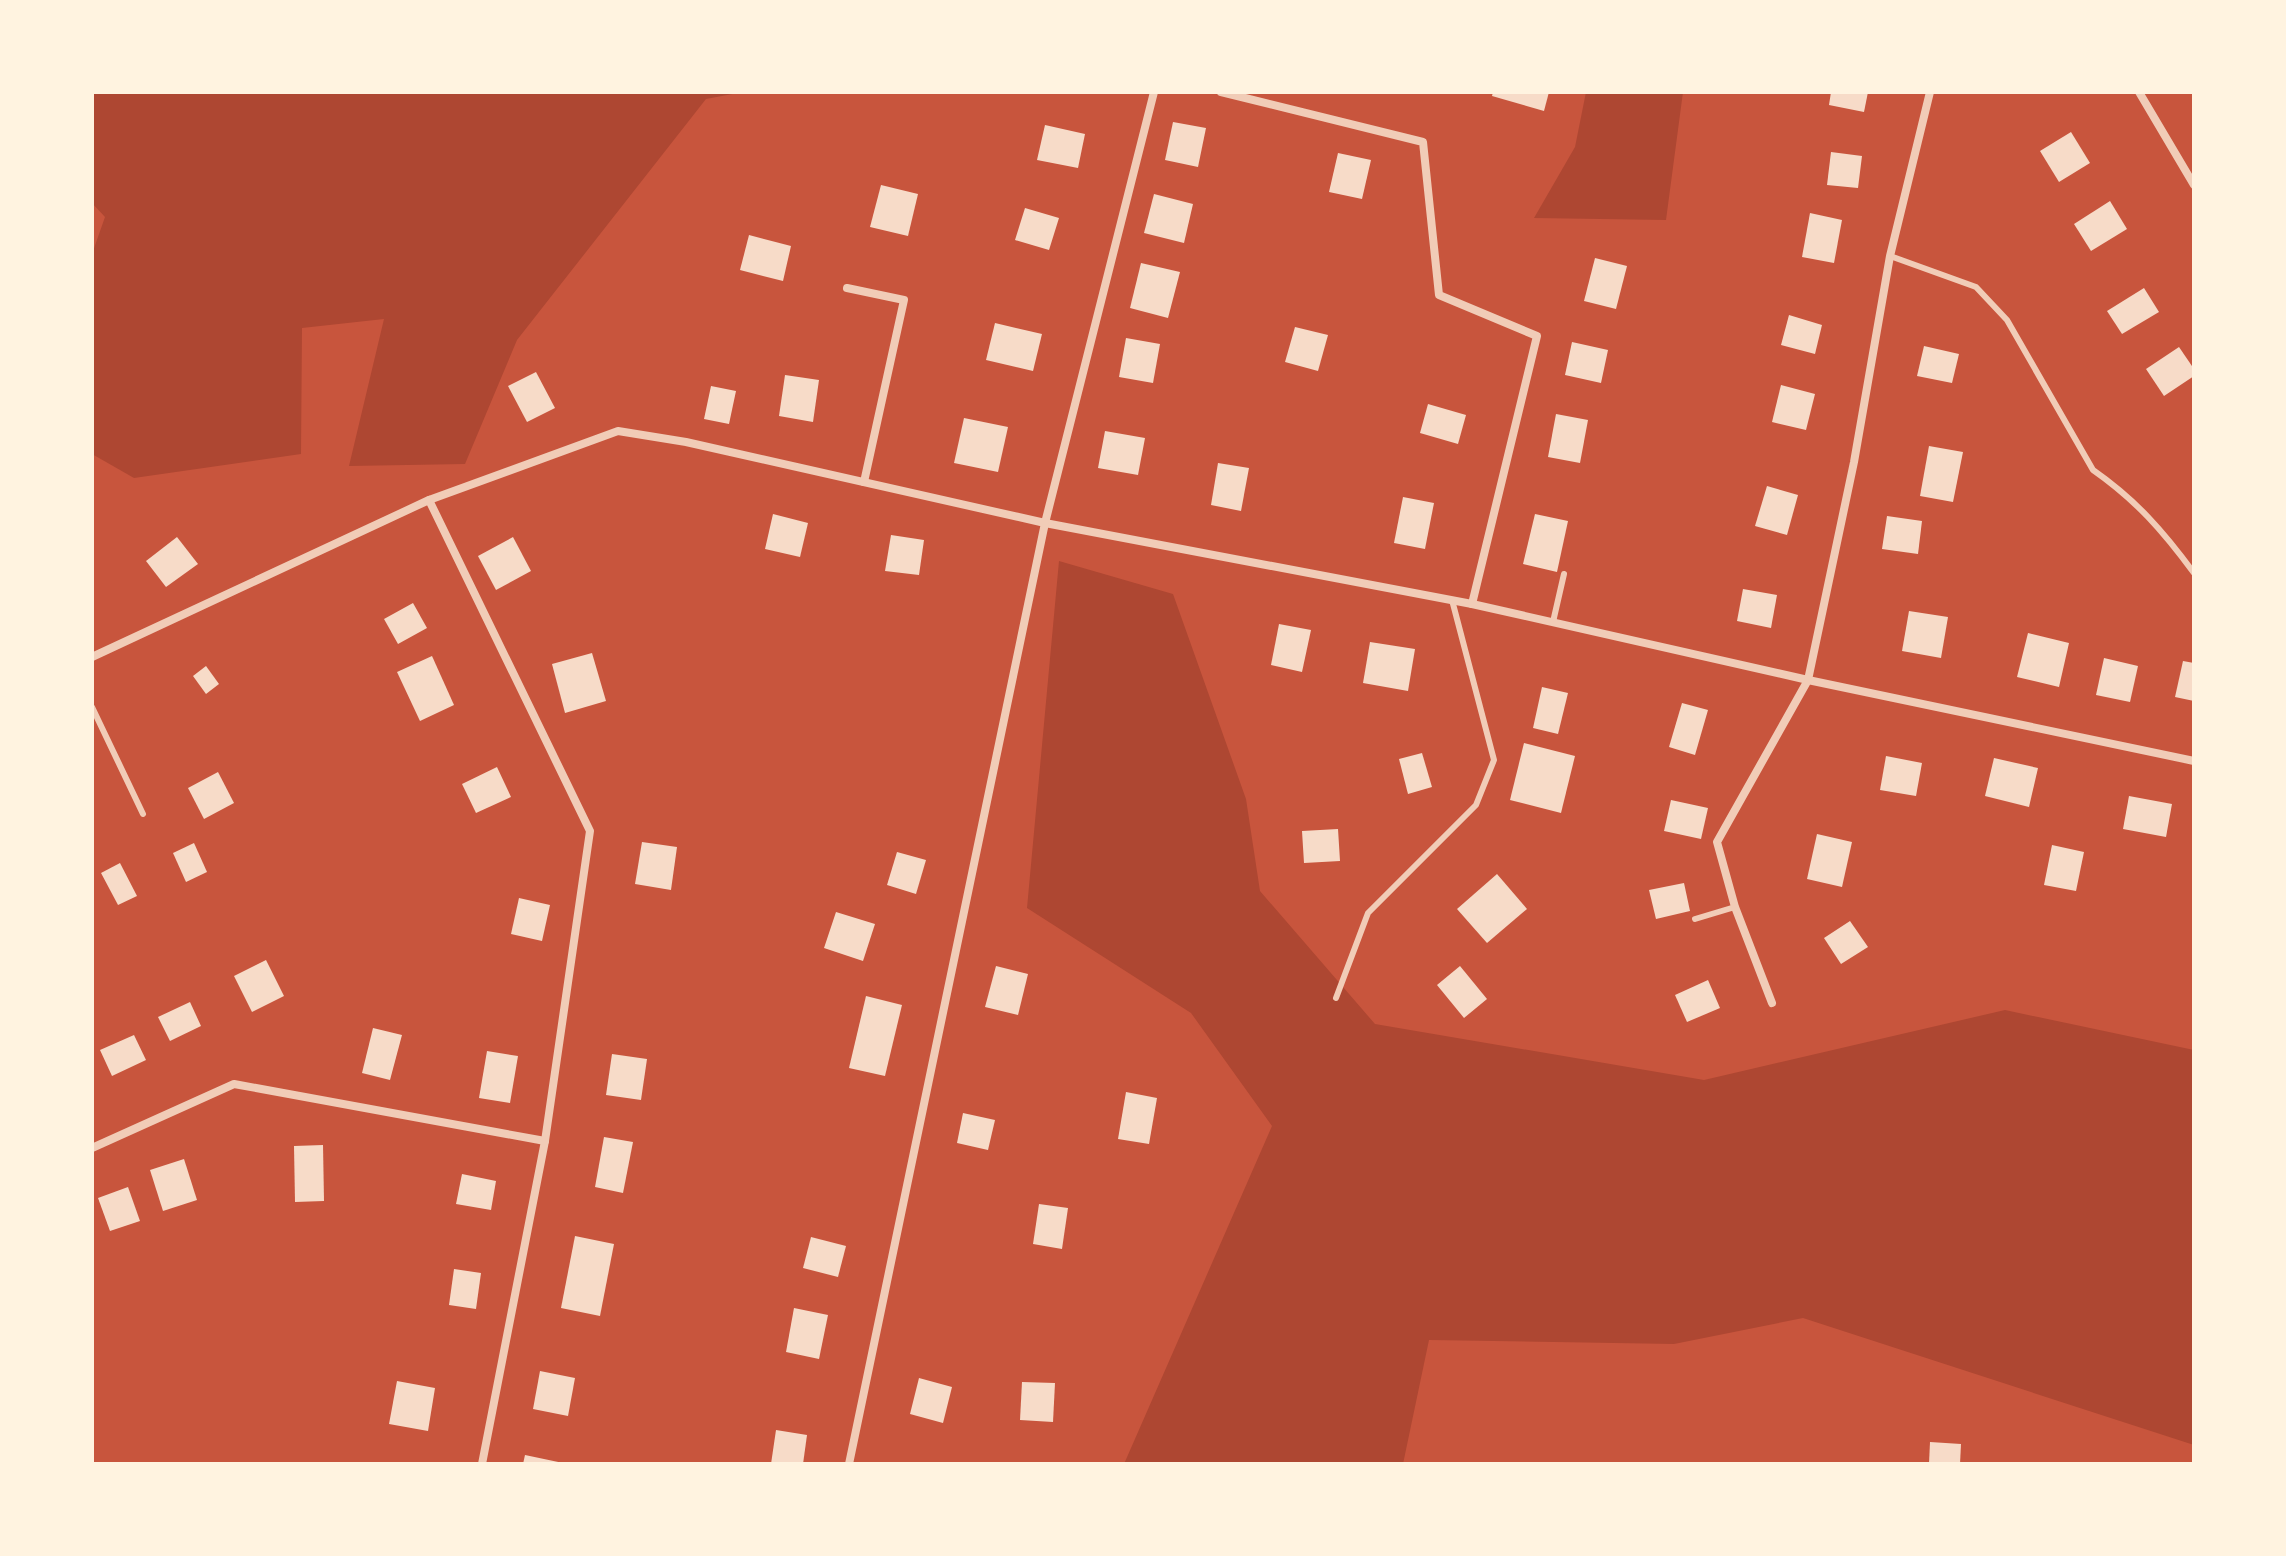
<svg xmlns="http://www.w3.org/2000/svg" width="2286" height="1556" font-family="'Noto Sans',sans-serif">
<rect width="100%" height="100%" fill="#c8553d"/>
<!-- green -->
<g fill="#ae4732">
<polygon points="92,92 743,92 706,99 517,340 465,464 349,466 384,319 302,328 301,454 134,478 92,454 92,254 105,217 92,203"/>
<polygon points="1586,92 1683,92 1666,220 1534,218 1575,147"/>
<polygon points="1059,561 1173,594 1246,799 1260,891 1375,1024 1704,1080 2005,1010 2194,1050 2194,1445 1803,1318 1674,1344 1429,1340 1403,1464 1124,1464 1272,1126 1191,1013 1027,908"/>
</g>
<!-- building -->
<g fill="#f7dbc8">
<polygon points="1493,92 1549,92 1544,111 1492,96"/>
<polygon points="1831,92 1868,92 1864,112 1829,105"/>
<polygon points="1173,122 1206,128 1198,167 1165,160"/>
<polygon points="1045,125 1085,134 1078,168 1037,160"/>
<polygon points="2071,132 2090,163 2059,182 2040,151"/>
<polygon points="1831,152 1862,156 1858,188 1827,185"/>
<polygon points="1338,153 1371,160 1362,199 1329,192"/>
<polygon points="881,185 918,194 908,236 870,227"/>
<polygon points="1154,194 1193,204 1184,243 1144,233"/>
<polygon points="2110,201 2127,229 2091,251 2074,224"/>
<polygon points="1025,208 1059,218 1049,250 1015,240"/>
<polygon points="1810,213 1842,220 1834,263 1802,257"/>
<polygon points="749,235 791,246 783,281 740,270"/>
<polygon points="1595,258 1627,266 1616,309 1584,301"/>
<polygon points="1141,263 1180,272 1168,318 1130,308"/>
<polygon points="2144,288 2159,312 2122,334 2107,311"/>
<polygon points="1789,315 1822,325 1815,354 1781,345"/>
<polygon points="995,323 1042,334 1033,371 986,360"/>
<polygon points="1295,327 1328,335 1318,371 1285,362"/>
<polygon points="1126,338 1160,344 1153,383 1119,377"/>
<polygon points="1572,342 1608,350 1601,383 1565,375"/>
<polygon points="1924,346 1959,354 1952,383 1917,376"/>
<polygon points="2179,347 2194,369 2194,376 2164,396 2146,369"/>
<polygon points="536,372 555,408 527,422 508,386"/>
<polygon points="785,375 819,380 813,422 779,416"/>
<polygon points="1781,385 1815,394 1806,430 1772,422"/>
<polygon points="711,386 736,391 729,424 704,419"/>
<polygon points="1428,404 1466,415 1458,444 1420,433"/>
<polygon points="1556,414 1588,420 1580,463 1548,457"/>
<polygon points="964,418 1008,427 998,472 954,463"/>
<polygon points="1105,431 1145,438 1138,475 1098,468"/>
<polygon points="1929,446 1963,452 1953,502 1920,496"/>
<polygon points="1218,463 1249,468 1241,511 1211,505"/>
<polygon points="1767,486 1798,495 1787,535 1755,526"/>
<polygon points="1403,497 1434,503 1425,549 1394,543"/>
<polygon points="773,514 808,523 800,557 765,549"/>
<polygon points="1535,514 1568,521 1557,572 1523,564"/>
<polygon points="1887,516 1922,521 1918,554 1882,549"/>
<polygon points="891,535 924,540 919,575 885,571"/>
<polygon points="177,537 198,564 166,587 146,561"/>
<polygon points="513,537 531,571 496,590 478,556"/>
<polygon points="1743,589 1777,595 1771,628 1737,621"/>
<polygon points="413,603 427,628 398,644 384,619"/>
<polygon points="1909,611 1948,617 1941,658 1902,651"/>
<polygon points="1279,624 1311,630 1302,672 1271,665"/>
<polygon points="2028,633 2069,643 2059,687 2017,677"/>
<polygon points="1370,642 1415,649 1408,691 1363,683"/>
<polygon points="592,653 606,701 565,713 552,664"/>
<polygon points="432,656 454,705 420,721 397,672"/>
<polygon points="2104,658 2138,666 2130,702 2096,695"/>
<polygon points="2183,661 2194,663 2194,701 2175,697"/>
<polygon points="206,666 219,684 206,694 193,676"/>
<polygon points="1542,687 1568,693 1558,734 1533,728"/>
<polygon points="1682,703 1708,710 1695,755 1669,747"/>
<polygon points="1524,743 1575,756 1561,813 1510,800"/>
<polygon points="1422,753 1432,787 1408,794 1399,759"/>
<polygon points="1886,756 1922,763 1916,796 1880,790"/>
<polygon points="1994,758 2038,768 2029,807 1985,796"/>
<polygon points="497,767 511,797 476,813 462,784"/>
<polygon points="218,772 234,803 204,819 188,788"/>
<polygon points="2129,796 2172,804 2166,837 2123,829"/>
<polygon points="1671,800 1708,808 1701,839 1664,831"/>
<polygon points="1338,829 1340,861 1304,863 1302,831"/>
<polygon points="1817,834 1852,842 1842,887 1807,879"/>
<polygon points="642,842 677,847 671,890 635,884"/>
<polygon points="194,843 207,872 186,882 173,853"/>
<polygon points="2052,845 2084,852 2076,891 2044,885"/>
<polygon points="897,852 926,860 916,894 887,885"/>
<polygon points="120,863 137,896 118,905 101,873"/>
<polygon points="1497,874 1527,909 1487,943 1457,909"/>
<polygon points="1684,883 1690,911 1656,919 1649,890"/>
<polygon points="519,898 550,905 542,941 511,934"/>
<polygon points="836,912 875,924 863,961 824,948"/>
<polygon points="1850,921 1868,947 1841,964 1824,938"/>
<polygon points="266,960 284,996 252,1012 234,976"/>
<polygon points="996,966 1028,974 1018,1015 985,1007"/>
<polygon points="1460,966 1487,999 1464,1018 1437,985"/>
<polygon points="1708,980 1720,1008 1687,1022 1675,995"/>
<polygon points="866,996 902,1005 885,1076 849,1068"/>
<polygon points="190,1002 201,1026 170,1041 158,1017"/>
<polygon points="373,1028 402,1035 390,1080 362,1073"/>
<polygon points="134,1035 146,1060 112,1076 100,1050"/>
<polygon points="487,1051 518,1056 510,1103 479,1098"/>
<polygon points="612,1054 647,1059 641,1100 606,1095"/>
<polygon points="1126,1092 1157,1098 1149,1144 1118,1139"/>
<polygon points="963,1113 995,1120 988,1150 957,1143"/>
<polygon points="604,1137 633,1142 623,1193 595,1187"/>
<polygon points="323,1145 324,1201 295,1202 294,1146"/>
<polygon points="184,1159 197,1200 163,1211 150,1170"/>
<polygon points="462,1174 496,1181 491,1210 456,1204"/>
<polygon points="128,1187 140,1221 110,1231 98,1198"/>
<polygon points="1039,1204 1068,1208 1062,1249 1033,1244"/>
<polygon points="575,1236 614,1244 600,1316 561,1308"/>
<polygon points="811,1237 846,1246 838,1277 803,1268"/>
<polygon points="454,1269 481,1273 476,1309 449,1305"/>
<polygon points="794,1308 828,1315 819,1359 786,1352"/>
<polygon points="540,1371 575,1378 568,1416 533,1409"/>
<polygon points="919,1378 952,1387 943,1423 910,1414"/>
<polygon points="397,1381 435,1388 428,1431 389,1424"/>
<polygon points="1022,1382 1055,1383 1053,1422 1020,1420"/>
<polygon points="776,1430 807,1435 803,1464 771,1464"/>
<polygon points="1930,1442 1961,1444 1960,1464 1929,1464"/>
<polygon points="525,1455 563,1463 563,1464 523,1464"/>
</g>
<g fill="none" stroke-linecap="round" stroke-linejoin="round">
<!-- service -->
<g stroke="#f1ccb7" stroke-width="6">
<path d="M1890,256L1976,287L2007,320L2093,470C2136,500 2163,531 2194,573"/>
<polyline points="1553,622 1564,574"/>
<polyline points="92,707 143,814"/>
<polyline points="1695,919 1735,907"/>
<polyline points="1336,998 1368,913 1476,805 1494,760 1452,600"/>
</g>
<!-- minor -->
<g stroke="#f1ccb7" stroke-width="8">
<polyline points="1221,92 1423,142 1439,295 1537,336 1472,604"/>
<polyline points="2139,92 2194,185"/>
<polyline points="847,288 904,300 864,482"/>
<polyline points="429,500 590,831 545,1141 482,1464"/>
<polyline points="92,657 429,500 618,431 686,442 1045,523 1472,604 1808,680 2194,761"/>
<polyline points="1772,1003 1735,907 1717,842 1808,680 1854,462 1890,256 1930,92"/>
<polyline points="92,1148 234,1084 545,1141"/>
<polyline points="849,1464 1045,523 1154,92"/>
</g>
</g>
<!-- border -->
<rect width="2286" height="1556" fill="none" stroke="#fff3e0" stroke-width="188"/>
</svg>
